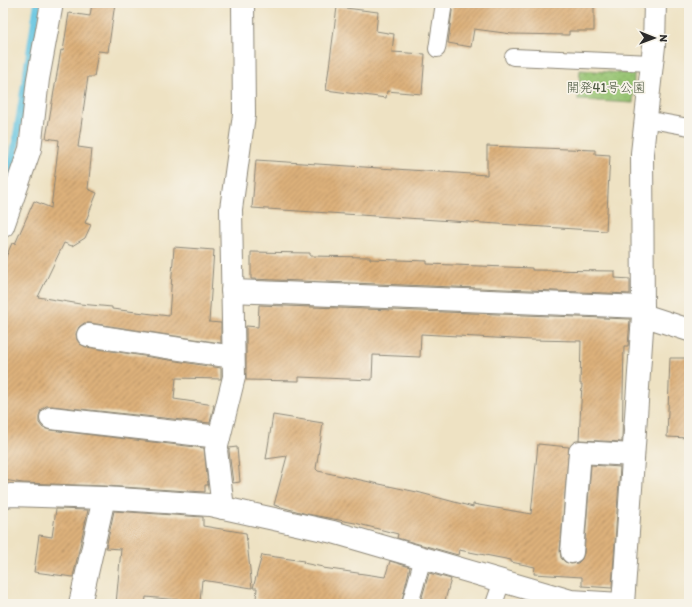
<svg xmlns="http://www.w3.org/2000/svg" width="692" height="607" font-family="Itim,'Klee One',sans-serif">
<defs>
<pattern id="grass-dots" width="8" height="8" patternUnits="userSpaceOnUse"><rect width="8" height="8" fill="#98c573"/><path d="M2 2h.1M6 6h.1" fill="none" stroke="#83a964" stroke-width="1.8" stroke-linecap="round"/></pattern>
<pattern id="building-hatch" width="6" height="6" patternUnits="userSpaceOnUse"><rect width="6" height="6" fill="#ddb17b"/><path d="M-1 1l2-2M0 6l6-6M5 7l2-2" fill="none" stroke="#b39065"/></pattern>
</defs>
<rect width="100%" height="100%" fill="#f7f3e8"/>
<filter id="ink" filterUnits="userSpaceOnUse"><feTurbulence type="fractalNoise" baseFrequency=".025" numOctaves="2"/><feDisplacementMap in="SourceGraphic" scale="8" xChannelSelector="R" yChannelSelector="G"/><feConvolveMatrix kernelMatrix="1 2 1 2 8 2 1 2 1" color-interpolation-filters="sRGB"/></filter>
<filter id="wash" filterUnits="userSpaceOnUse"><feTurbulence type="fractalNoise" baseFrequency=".012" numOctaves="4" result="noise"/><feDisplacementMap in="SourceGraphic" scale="16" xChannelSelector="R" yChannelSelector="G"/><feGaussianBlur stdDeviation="0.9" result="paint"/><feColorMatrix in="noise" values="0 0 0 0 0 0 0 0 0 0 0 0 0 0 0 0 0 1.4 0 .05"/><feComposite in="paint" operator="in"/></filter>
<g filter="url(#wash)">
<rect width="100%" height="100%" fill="#eee2c3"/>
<!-- grass -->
<polygon fill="url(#grass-dots)" stroke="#62784f" points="580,70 634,74 633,103 578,100"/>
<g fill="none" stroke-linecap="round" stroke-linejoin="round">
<!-- stream -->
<polyline stroke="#64c5e2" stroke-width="8" points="3,186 13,160 38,3"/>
</g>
<g id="blocks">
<!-- building -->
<g fill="url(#building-hatch)">
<polygon points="92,3 115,3 108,52 98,51 94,77 88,77 78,147 92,149 88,189 97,193 85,223 91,225 85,238 72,246 64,243 38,297 80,304 112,307 112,309 169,316 174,247 214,250 209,322 221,323 221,343 90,323 84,323 79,327 76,334 77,340 80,344 86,347 221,368 221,379 176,378 174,399 214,405 210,423 52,406 46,406 41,410 39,416 39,423 43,428 50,430 204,448 208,485 205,485 205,492 105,486 23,483 3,480 3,264 12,243 15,244 34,201 51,208 59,140 46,138 61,50 63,51 69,13 90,16"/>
<polygon points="453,3 594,3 594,31 569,31 569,35 512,34 474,29 471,47 448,43"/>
<polygon points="337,7 378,12 376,31 394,34 392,52 425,54 422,94 387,91 386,98 326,90"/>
<polygon points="487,146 595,150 595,154 610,155 606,231 252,208 256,160 487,175"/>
<polygon points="251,252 310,253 310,256 370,257 370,259 427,261 427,264 532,268 532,270 615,271 615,278 630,279 630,294 251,279"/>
<polygon points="259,305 630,319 628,346 624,346 622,442 579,440 582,384 580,384 581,341 532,340 421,334 420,357 373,355 372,380 299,377 299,381 246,380 246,326 258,327"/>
<polygon points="670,358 689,358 689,438 667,437"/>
<polygon points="273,415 323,423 316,469 318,471 417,492 473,507 473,504 531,514 538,444 569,447 560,551 561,558 565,562 571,564 578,563 582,559 584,553 591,465 620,467 612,588 582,586 582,577 534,574 535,567 511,562 511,560 459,550 458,555 397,538 398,534 355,523 307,514 274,505 287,456 266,459"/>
<polygon points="237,447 240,482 233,483 229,451 229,448"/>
<polygon points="56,509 88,510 73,577 34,572 39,535 52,537"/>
<polygon points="114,511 203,517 203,526 246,533 252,588 202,580 200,602 146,597 145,604 116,604 121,549 106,548"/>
<polygon points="262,555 304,561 303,563 323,567 323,568 385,577 390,561 410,567 401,604 288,604 256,599 257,588 253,588"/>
<polygon points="429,573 451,579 444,604 420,604"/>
</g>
</g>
</g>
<g filter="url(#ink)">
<use href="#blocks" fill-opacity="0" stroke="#8c8677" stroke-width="1"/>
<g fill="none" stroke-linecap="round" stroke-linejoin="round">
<!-- service casing -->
<g stroke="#8c8677" stroke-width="18">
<g id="service">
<polyline points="437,49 444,3"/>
<polyline points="513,57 652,63"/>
<polyline points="645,119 689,127"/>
<polyline points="410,604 423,558"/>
<polyline points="494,604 502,581"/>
</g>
</g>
<!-- minor casing -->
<g stroke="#8c8677" stroke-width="24">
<g id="minor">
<polyline points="3,226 30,149 38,79 52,3"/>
<polyline points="232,291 643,307"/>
<polyline points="643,315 642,153 654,46 655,3"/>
<polyline points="88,335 233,357"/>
<polyline points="51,418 219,437"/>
<polyline points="3,497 10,495 104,498 210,505 333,532 571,601 621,604"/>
<polyline points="223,508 216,450 234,377 231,209 244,115 243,3"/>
<polyline points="572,552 580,452 633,455"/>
<polyline points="80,604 104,498"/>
<polyline points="623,604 643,315 689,330"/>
</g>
</g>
<!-- service -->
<use href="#service" stroke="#fff" stroke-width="16"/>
<!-- minor -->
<use href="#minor" stroke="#fff" stroke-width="22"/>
</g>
</g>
<g text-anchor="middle" stroke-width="3.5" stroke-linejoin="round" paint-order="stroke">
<!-- park labels -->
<g font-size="13" fill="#4c5941" stroke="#f7f3e8">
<text x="606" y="92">開発41号公園</text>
</g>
</g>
<!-- margin -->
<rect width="692" height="607" fill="none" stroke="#f7f3e8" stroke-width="16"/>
<!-- north arrow -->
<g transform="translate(654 38) rotate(91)" stroke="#f7f3e8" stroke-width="3" paint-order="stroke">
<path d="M0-3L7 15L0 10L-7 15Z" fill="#2b2b2b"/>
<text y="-6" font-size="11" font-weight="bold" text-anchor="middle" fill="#2b2b2b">N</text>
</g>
</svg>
